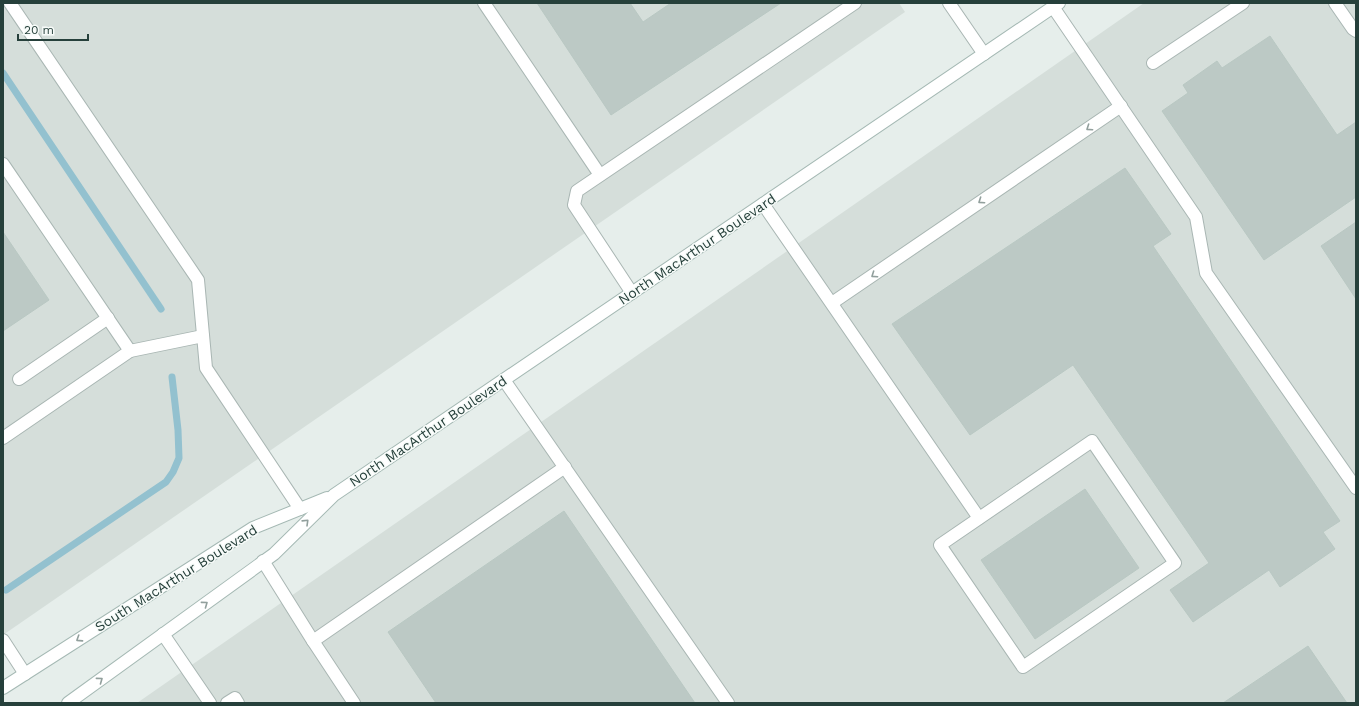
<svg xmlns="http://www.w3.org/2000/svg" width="1359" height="706" font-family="'Work Sans',sans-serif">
<rect width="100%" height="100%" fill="#e6eeeb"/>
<!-- built -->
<g fill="#d5deda">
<polygon points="3,3 899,3 905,12 3,635"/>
<polygon points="1144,3 1356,3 1356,703 137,703"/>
</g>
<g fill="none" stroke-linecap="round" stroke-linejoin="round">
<!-- stream -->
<g stroke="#93c1cf" stroke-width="7">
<polyline points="3,73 161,309"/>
<polyline points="6,590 166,482 173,472 179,458 178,430 172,377"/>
</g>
</g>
<!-- building -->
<g fill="#bcc9c5" stroke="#b9c8c3">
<polygon points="537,3 630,3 643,22 671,3 781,3 611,115"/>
<polygon points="1270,36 1337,135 1356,122 1356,197 1264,260 1162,111 1188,93 1183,85 1217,61 1222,68"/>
<polygon points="1125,168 1171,234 1153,246 1340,521 1323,532 1335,549 1280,587 1269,570 1193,622 1170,590 1209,563 1073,365 970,435 892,324"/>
<polygon points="1356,222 1356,299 1321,246"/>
<polygon points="3,232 49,300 3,331"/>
<polygon points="1085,489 1139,568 1035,639 981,560"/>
<polygon points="564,511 695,703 436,703 388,632"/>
<polygon points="1308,646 1347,703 1223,703"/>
</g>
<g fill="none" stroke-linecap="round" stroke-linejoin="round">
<!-- lane casing -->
<g stroke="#a9b6b3" stroke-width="14">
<g id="lane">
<polyline points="10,3 198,280 206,368 300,509"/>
<polyline points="484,3 600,175"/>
<polyline points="1335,3 1353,29 1356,31"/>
<polyline points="1053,7 1196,217 1206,273 1356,488"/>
<polyline points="1153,63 1243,3"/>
<polyline points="3,164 130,351 3,438"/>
<polyline points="763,204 979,518"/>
<polyline points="632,293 574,205 577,191 855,3"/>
<polyline points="832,303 1121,106"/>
<polyline points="130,351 203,336"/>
<polyline points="19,379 108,318"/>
<polyline points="504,380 728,703"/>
<polygon points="1092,441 1175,563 1023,667 940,545"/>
<polyline points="263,561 313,641 354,703"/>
<polyline points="163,634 210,703"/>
<polyline points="3,640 25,674"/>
<polyline points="313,641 565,467"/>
<polyline points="227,703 235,698 238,703"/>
</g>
</g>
<!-- street casing -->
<g stroke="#a9b6b3" stroke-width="14">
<polyline id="street" points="949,3 984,54"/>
</g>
<!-- secondary casing -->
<g stroke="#a5b9b4" stroke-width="14">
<g id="secondary">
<polyline points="3,688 253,528 327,498"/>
<polyline points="68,703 274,554 334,495 1059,3"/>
</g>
</g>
<!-- lane -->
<use href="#lane" stroke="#fff" stroke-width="12"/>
<!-- street -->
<use href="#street" stroke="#fff" stroke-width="12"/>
<!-- secondary -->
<use href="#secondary" stroke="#fff" stroke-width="12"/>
</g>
<!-- one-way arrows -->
<defs><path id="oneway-chevron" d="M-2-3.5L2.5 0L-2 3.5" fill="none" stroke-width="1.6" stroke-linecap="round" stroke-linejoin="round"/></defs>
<g stroke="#92a09d">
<use href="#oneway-chevron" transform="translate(1089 128) rotate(146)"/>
<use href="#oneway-chevron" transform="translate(981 201) rotate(146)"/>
<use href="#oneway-chevron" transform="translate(874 275) rotate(146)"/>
<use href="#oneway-chevron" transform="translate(306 522) rotate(-44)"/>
<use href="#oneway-chevron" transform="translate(205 604) rotate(-36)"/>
<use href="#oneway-chevron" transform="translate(79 639) rotate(147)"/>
<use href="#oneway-chevron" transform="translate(100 680) rotate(-36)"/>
</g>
<g text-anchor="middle" stroke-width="3" stroke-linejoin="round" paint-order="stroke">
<!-- street labels -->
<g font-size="14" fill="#26403b" stroke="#f7fbf9">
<text transform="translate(697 249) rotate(-34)" y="5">North MacArthur Boulevard</text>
<text transform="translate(428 431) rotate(-34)" y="5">North MacArthur Boulevard</text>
<text transform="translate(176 578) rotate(-32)" y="5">South MacArthur Boulevard</text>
</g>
</g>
<!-- border -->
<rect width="1359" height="706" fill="none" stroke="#26403b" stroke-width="8"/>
<!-- scale -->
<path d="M18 34v6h70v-6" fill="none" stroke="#26403b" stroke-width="2"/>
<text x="24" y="34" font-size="12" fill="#26403b" stroke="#f7fbf9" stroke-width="3" paint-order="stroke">20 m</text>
</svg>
